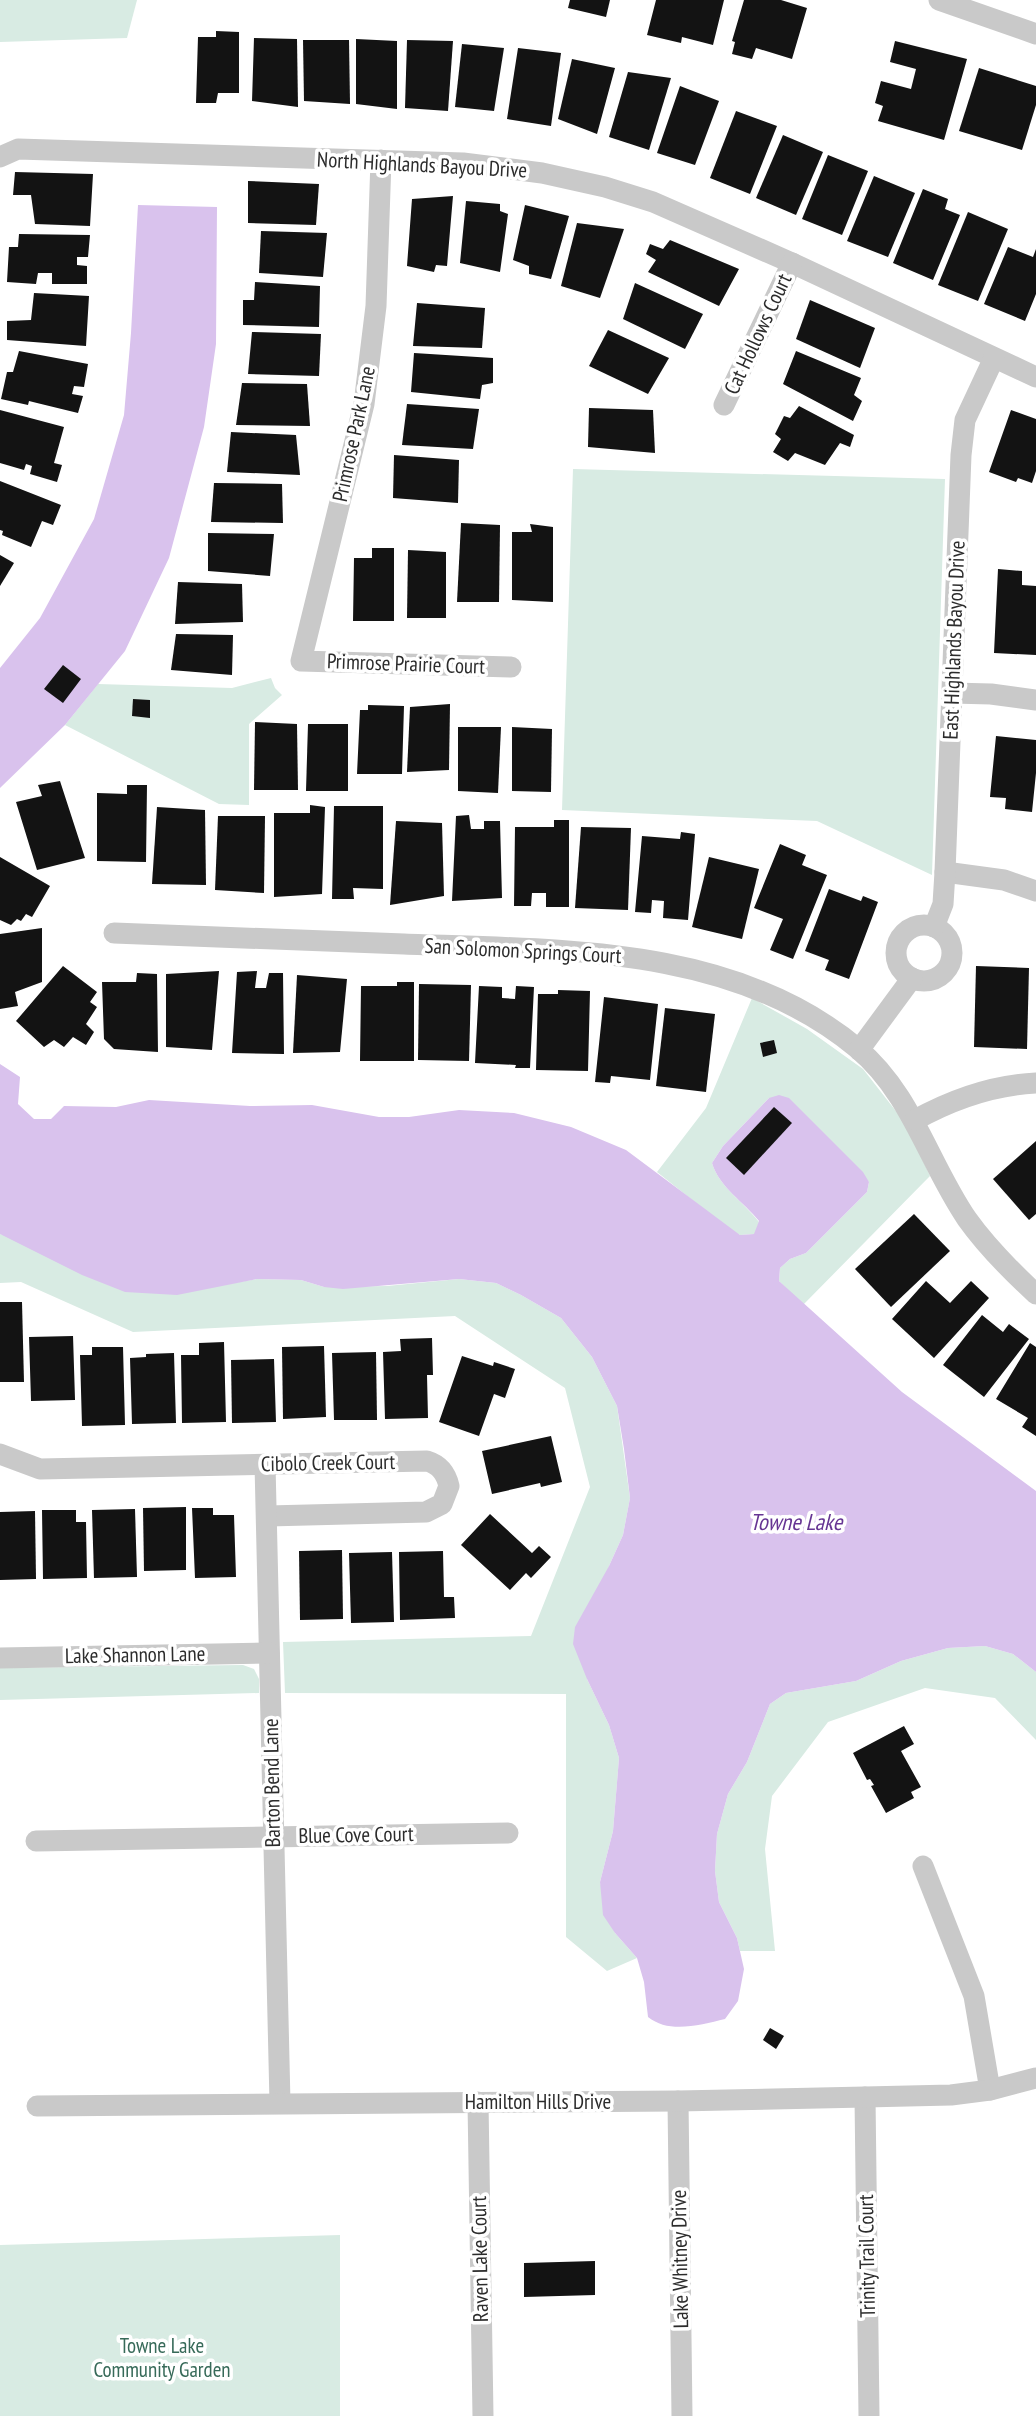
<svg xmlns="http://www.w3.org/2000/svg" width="1036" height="2416" font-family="'PT Sans Narrow',sans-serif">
<rect width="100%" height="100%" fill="#fff"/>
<!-- green -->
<g fill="#d8ebe3">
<polygon points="0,0 137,0 127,38 0,42"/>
<polygon points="573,469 945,479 932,875 817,821 562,810"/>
<polygon points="271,678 275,688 282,695 249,724 249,805 219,804 65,725 98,684 232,688"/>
<path d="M752,998L807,1029L863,1069L906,1124L930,1176L803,1305L779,1281L780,1268L790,1259L806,1253L867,1192L869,1182L769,1098L723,1146L712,1163C719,1187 744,1202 759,1222L755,1234L740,1235L730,1230L657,1172L706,1108Z"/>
<polygon points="0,1234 227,1284 257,1279 301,1280 324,1287 387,1286 459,1279 496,1283 521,1295 561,1318 592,1357 617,1406 630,1498 623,1535 609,1566 587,1679 609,1725 619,1758 613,1831 600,1882 615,1933 637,1958 607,1971 566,1937 566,1694 285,1693 283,1642 531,1636 590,1487 565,1388 455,1316 133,1332 21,1282 0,1283"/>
<polygon points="985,1646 1013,1654 1036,1672 1036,1740 995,1698 925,1688 828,1722 772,1796 765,1849 775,1951 740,1951 737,1938 719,1902 715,1871 717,1834 728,1794 747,1762 770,1704 786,1693 856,1681 901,1661 948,1648"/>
<polygon points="243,1665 254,1669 259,1679 259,1693 0,1700 0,1668"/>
<polygon points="340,2235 340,2416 0,2416 0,2245"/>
</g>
<!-- water -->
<g fill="#d9c2ed">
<polygon points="138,205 217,207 216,344 204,427 169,558 125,651 65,725 0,788 0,668 40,618 94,519 124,415 131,333"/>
<path d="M0,1064L20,1077L18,1104L34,1119H51L64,1106L116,1107L149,1100L250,1106L312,1105L379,1117H409L459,1110L514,1113L571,1127L626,1150L740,1235L754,1234L759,1221C744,1202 719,1187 712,1163L723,1146L769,1098L779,1095L789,1098L863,1172L869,1182L867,1192L806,1253L790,1259L780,1268L779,1281L902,1392L1036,1491V1672L1013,1654L985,1646L948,1648L901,1661L856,1681L786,1693L770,1704L747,1762L728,1794L717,1834L715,1871L719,1902L737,1938L744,1969L738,2001L725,2019C700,2025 669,2034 648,2017L644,1982L637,1958L615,1933L603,1915L600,1882L613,1831L619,1758L609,1725L587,1679L573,1644L575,1627L609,1566L623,1535L630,1498L624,1449L617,1406L592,1357L561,1318L521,1295L496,1283L459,1279L343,1289L324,1287L301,1280L257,1279L177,1295L125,1292L82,1275L0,1234Z"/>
</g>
<!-- building -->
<g fill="#131313">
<polygon points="570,0 610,0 606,17 568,8"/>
<polygon points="656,0 724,0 713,45 682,37 681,43 647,35"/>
<polygon points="744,0 781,0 807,8 792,59 756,48 752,59 732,54 735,42 732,41"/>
<polygon points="216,31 239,32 239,93 218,93 216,103 196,103 198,37 216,37"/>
<polygon points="254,38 297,39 298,107 252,101"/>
<polygon points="356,39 397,41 397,109 356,104"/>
<polygon points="303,40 349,40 350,104 304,101"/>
<polygon points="407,40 453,41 448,111 405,108"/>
<polygon points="895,41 967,59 944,140 878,121 883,106 875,103 881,81 911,89 916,69 890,62"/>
<polygon points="462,44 504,48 494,111 455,107"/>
<polygon points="518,48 561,53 551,126 507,119"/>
<polygon points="572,59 615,68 597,134 558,119"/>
<polygon points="979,68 1036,86 1036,105 1022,150 959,131"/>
<polygon points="628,72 671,78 649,150 609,137"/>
<polygon points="680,86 719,101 695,165 657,153"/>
<polygon points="736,111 777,126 750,194 710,178"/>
<polygon points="783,135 823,152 796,215 756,198"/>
<polygon points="828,155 868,171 842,235 802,219"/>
<polygon points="15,172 93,174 90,226 35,224 31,195 13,195"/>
<polygon points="874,176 915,193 888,257 847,241"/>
<polygon points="248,181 319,184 316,225 248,223"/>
<polygon points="923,189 948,199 945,209 960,215 933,280 893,263"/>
<polygon points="453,196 447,266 436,265 434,272 407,266 412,199"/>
<polygon points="466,201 500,204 500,211 508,214 500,272 460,263"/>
<polygon points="525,205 569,216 551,279 529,274 529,266 513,260"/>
<polygon points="968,212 1008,229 978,301 938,285"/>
<polygon points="577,223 624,229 600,298 561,286"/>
<polygon points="261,231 327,233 323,277 259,273"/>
<polygon points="19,234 90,235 88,257 77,257 77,265 87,266 87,284 52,284 52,273 38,273 36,284 7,282 9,247 18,247"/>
<polygon points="670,240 739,269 719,306 648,272 656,260 646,254 650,244 663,249"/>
<polygon points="1008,247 1033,257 1036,249 1036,294 1025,321 984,304"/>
<polygon points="255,282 320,286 319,327 243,325 243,300 254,300"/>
<polygon points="635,283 703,314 685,349 623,319"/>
<polygon points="34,293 89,296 86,346 7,340 7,321 31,320"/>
<polygon points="810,300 875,328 860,368 796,339"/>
<polygon points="417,303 485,308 482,348 413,346"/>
<polygon points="608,330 669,358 648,394 589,366"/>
<polygon points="252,332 321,334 319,376 248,374"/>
<polygon points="19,351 88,364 84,387 74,386 72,394 83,396 78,413 37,403 29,401 28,405 1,399 7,372 13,372"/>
<polygon points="796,351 861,378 854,395 862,401 853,421 783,384"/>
<polygon points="414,353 493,358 493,383 482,385 480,399 411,392"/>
<polygon points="242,383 307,384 310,426 236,425"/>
<polygon points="407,404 479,409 473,449 402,445"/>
<polygon points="799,406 854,435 850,447 840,443 825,465 795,453 788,461 773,452 781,439 775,434 784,416 790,418"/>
<polygon points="589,408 653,410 655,453 588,447"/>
<polygon points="0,410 64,427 54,463 62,465 57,482 30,474 32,466 26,464 24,470 0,463"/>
<polygon points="1011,410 1036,419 1036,471 1032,483 1018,478 1016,482 989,472"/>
<polygon points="231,432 296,435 300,475 227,472"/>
<polygon points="394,455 459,460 458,503 393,498"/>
<polygon points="0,481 61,505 53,525 42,521 31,547 2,535 3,531 0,530"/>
<polygon points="214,483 282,484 283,523 211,522"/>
<polygon points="461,523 500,525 499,602 457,602"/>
<polygon points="530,524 553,527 553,602 512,600 512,532 532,532"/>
<polygon points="208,533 274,534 270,576 208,571"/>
<polygon points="372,548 394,548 394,621 353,621 354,558 372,558"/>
<polygon points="408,550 446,552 446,618 407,618"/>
<polygon points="0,555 14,563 0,586"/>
<polygon points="998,569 1022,571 1022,585 1036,586 1036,655 994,653"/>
<polygon points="178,582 242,584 243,622 175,624"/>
<polygon points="176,634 233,635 232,675 171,670"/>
<polygon points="63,665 81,679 63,703 44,689"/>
<polygon points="133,699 150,700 150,718 132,716"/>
<polygon points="450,704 449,770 407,772 410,707"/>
<polygon points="368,705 404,706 402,774 357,774 360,710 368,710"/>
<polygon points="255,722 297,724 298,790 254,790"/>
<polygon points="308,724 348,724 348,791 306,791"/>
<polygon points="458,727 501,727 498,793 458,791"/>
<polygon points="512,727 552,729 551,792 512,791"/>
<polygon points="996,736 1036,740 1036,773 1032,812 1005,809 1006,798 990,797"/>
<polygon points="60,781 85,858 37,870 16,802 42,796 38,785"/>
<polygon points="127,785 147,785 146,862 97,861 97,793 127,794"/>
<polygon points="310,805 325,807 322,894 274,897 274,813 310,813"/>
<polygon points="334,806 383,806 383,889 353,888 354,899 332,899"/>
<polygon points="157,807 205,810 206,885 152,884"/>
<polygon points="469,815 471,829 484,829 484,821 500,821 502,898 452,901 456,816"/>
<polygon points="218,816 265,816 264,893 215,890"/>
<polygon points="554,820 569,820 569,907 546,907 546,893 532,893 531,906 514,906 515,827 554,827"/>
<polygon points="396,821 442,823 444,896 390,905"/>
<polygon points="581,827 631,828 628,910 575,908"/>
<polygon points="681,832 695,834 688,920 663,918 664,901 652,900 651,913 635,912 642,836 680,839"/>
<polygon points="780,844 806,855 802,865 827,875 793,959 770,950 783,919 754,908"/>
<polygon points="0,857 50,886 32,917 26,914 21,921 17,919 11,925 0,920"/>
<polygon points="709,857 759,869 742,939 692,927"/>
<polygon points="829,889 861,901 863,896 878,902 849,979 825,970 829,960 805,951"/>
<polygon points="42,928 42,982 15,992 18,1006 0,1009 0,934"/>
<polygon points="63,966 97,992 90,1002 97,1007 86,1024 94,1032 86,1045 73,1037 64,1047 54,1040 44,1047 16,1021"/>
<polygon points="976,966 1029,968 1027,1049 974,1047"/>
<polygon points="219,971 212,1050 166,1047 166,974"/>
<polygon points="257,971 255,988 266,988 269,973 283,973 284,1054 232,1053 237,972"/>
<polygon points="137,973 157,974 158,1052 114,1049 104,1039 102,982 136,982"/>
<polygon points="297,975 347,979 340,1052 293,1053"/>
<polygon points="397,982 414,982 414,1061 360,1061 361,986 397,986"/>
<polygon points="419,984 471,985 469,1061 418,1060"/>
<polygon points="479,986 502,987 502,998 515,999 516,986 534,987 530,1068 515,1068 516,1065 475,1063"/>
<polygon points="558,990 590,991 588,1071 536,1070 538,994 558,994"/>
<polygon points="604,997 658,1004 650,1080 611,1076 610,1083 595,1082"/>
<polygon points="665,1008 715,1014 706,1092 656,1086"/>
<polygon points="774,1040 777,1053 763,1057 760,1043"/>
<polygon points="774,1107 792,1123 744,1175 726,1158"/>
<polygon points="1036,1141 1036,1214 1029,1220 993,1179"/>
<polygon points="914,1214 950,1251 891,1307 855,1269"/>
<polygon points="926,1281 950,1303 971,1281 989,1298 934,1358 892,1319"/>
<polygon points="0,1302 22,1302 24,1382 0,1382"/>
<polygon points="982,1315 1003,1332 1009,1324 1029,1339 984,1397 943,1365"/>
<polygon points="73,1336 75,1400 31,1401 29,1337"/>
<polygon points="432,1338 433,1375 427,1375 428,1418 385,1419 383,1352 401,1351 400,1339"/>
<polygon points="224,1342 226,1422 182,1423 181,1355 199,1355 199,1343"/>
<polygon points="1030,1343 1036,1347 1036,1436 1022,1427 1028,1418 996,1399"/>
<polygon points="324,1346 326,1417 283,1419 282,1347"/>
<polygon points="92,1347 123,1347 125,1425 82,1426 80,1355 92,1355"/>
<polygon points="376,1352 377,1420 334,1420 332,1353"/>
<polygon points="174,1353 176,1423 132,1424 130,1358 146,1357 146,1354"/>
<polygon points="462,1356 493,1366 494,1362 515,1369 505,1398 494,1394 479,1436 439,1422"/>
<polygon points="274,1359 276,1422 232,1423 231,1360"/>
<polygon points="551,1436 562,1482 541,1487 540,1483 492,1494 482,1451"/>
<polygon points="186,1507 186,1570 144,1571 143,1508"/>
<polygon points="192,1508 213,1508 213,1515 234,1515 236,1577 195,1578"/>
<polygon points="135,1509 137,1577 94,1578 92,1510"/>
<polygon points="42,1510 76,1510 76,1522 86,1522 87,1578 43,1579"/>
<polygon points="35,1511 36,1579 0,1580 0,1512"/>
<polygon points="490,1514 532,1553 539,1546 551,1557 531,1578 526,1573 510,1590 461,1545"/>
<polygon points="342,1550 343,1619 300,1620 299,1551"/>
<polygon points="443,1551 444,1597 454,1597 455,1618 400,1620 399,1552"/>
<polygon points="392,1552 394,1622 351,1623 349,1553"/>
<polygon points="904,1726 914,1744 901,1751 921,1787 911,1792 914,1798 886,1813 871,1786 874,1785 870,1779 867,1780 853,1753"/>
<polygon points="770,2028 784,2036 776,2049 763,2040"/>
<polygon points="595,2261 595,2295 524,2297 524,2263"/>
</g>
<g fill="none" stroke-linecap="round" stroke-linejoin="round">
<!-- minor -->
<g stroke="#c9c9c9" stroke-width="21">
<polyline points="939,0 1036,34"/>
<polyline points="0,157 18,149 463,163 542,173 605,187 653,202 792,263 1036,377"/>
<polyline points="381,160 376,306 364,404 301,661 511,667"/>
<polyline points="724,405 792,263"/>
<polyline points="952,693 991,694 1036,700"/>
<polyline points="945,872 1004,880 1036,891"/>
<circle cx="924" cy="953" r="28"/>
<polyline points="934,927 943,904 945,872 961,455 965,420 994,358"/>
<path d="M114,933C211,937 308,941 404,944C557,950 732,944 857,1048C912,1094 928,1162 967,1219C987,1247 1011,1271 1036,1294"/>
<polyline points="859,1050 912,978"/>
<path d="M915,1120C953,1099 992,1085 1036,1083"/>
<path d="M0,1454L40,1469L427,1461C440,1465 446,1473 449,1486L442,1504L426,1512L268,1516"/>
<polyline points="265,1464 280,2103"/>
<polyline points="0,1658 269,1653"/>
<polyline points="36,1841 508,1833"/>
<polyline points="923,1866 974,1996 990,2090"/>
<polyline points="865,2097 869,2416"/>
<polyline points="678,2101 682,2416"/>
<polyline points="478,2102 483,2416"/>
<polyline points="37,2106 678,2101 865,2097 951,2095 990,2090 1036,2078"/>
</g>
</g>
<g text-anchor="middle" stroke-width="7" stroke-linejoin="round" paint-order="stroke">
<!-- street labels -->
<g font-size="21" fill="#2c2c2c" stroke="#fff">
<text transform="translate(422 165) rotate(3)" y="7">North Highlands Bayou Drive</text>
<text transform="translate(758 334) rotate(-65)" y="7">Cat Hollows Court</text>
<text transform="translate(354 434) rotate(-78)" y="7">Primrose Park Lane</text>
<text transform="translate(954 640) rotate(-88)" y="7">East Highlands Bayou Drive</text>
<text transform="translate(406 664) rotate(2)" y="7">Primrose Prairie Court</text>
<text transform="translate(523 951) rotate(3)" y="7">San Solomon Springs Court</text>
<text transform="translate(328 1463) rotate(-1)" y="7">Cibolo Creek Court</text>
<text transform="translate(135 1655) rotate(-1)" y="7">Lake Shannon Lane</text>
<text transform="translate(272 1783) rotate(-91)" y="7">Barton Bend Lane</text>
<text transform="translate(356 1835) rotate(-1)" y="7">Blue Cove Court</text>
<text x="538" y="2109">Hamilton Hills Drive</text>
<text transform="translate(867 2256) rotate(-91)" y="7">Trinity Trail Court</text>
<text transform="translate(480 2259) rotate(-91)" y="7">Raven Lake Court</text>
<text transform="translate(680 2259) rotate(-91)" y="7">Lake Whitney Drive</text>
</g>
<!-- park labels -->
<g font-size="21" fill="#376a59" stroke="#fff">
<text x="162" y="2353">Towne Lake<tspan x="162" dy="24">Community Garden</tspan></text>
</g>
<!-- water labels -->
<g font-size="23" font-style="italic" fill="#663593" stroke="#fff">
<text x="796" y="1530">Towne Lake</text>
</g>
</g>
</svg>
